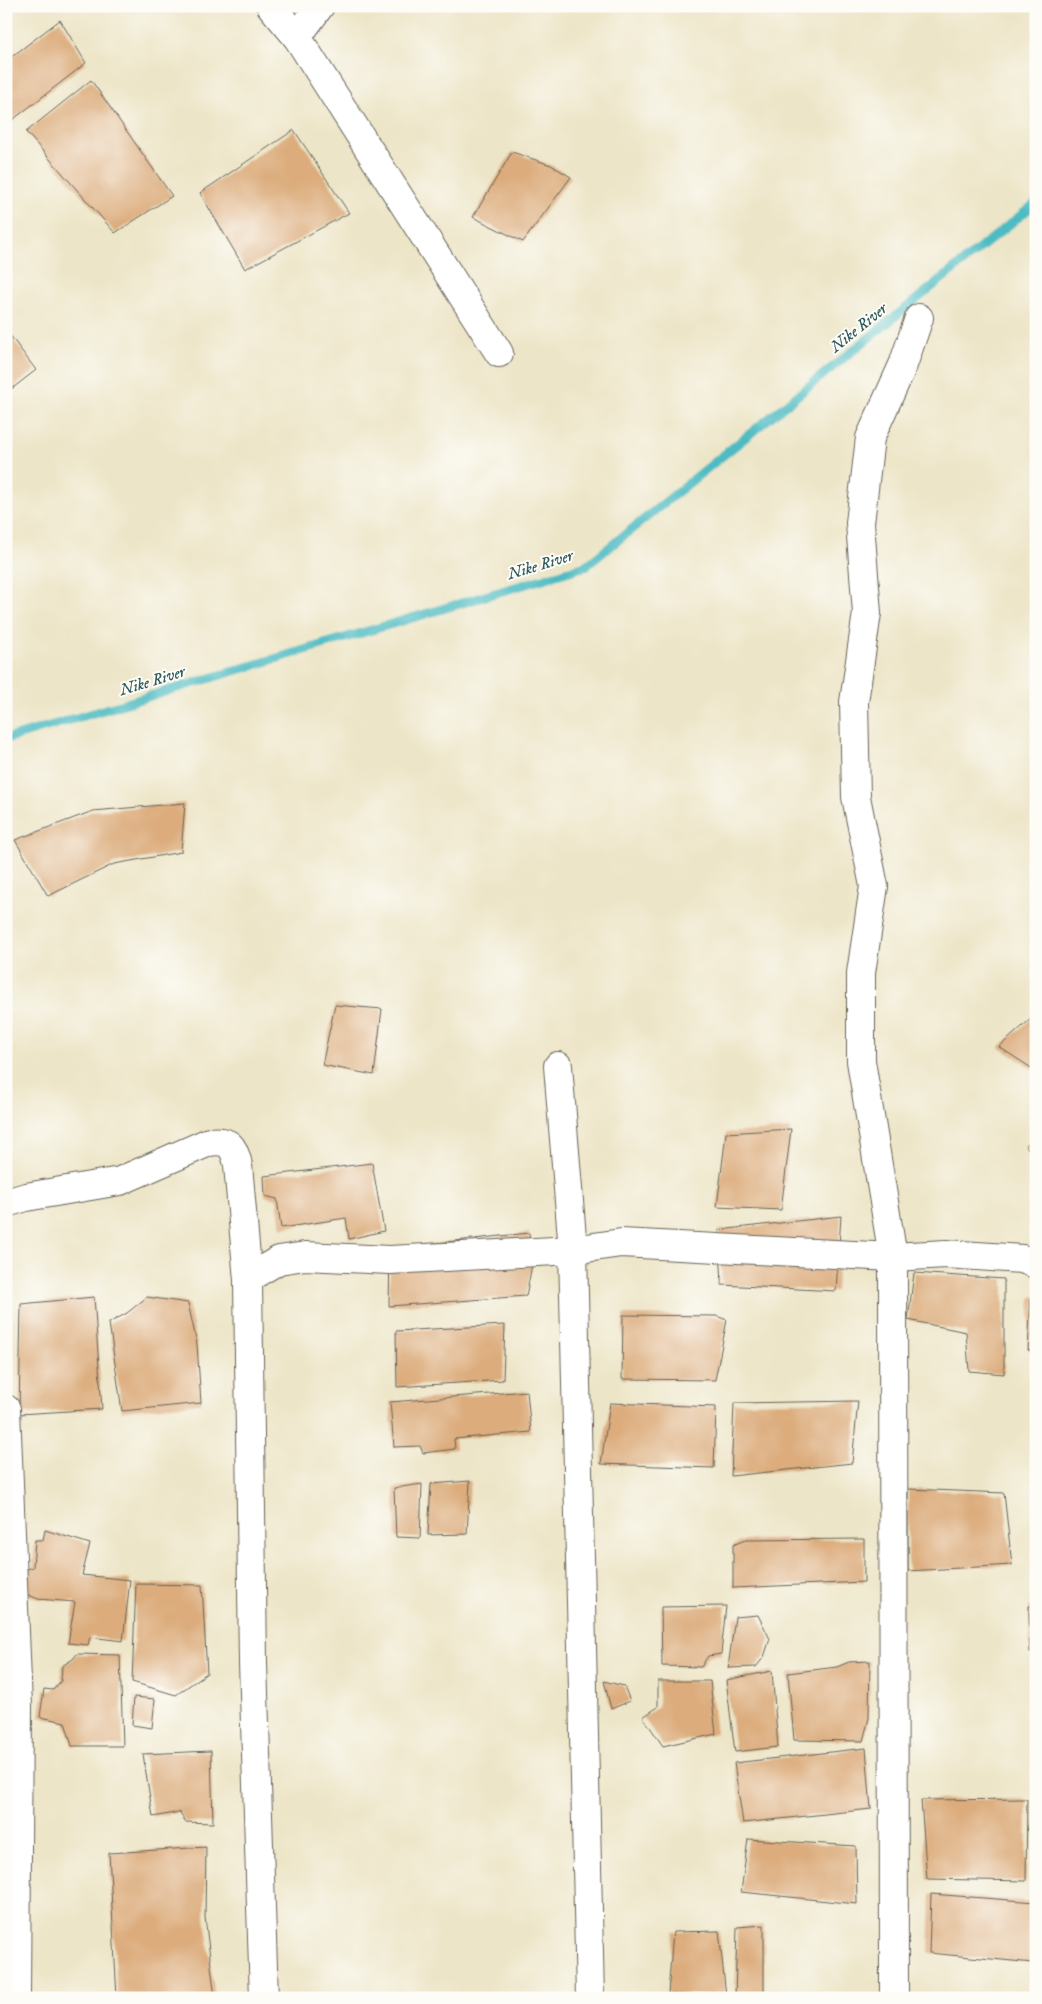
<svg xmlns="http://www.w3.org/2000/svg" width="1042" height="2004" font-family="'IM FELL DW Pica',serif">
<rect width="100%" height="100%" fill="#fdfcf7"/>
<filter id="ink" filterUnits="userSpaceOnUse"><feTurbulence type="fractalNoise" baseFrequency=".02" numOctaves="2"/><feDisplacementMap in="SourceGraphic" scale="10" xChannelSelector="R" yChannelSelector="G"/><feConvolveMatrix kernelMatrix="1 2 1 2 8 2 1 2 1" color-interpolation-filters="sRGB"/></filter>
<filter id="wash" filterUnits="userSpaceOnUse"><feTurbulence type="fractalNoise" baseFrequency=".0096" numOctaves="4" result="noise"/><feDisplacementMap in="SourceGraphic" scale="20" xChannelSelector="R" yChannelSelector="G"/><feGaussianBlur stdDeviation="1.12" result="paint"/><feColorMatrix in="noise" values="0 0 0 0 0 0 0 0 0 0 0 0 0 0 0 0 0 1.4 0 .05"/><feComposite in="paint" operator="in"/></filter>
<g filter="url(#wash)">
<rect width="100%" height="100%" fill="#ede5c7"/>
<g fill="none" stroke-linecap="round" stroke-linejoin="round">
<!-- stream -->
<polyline stroke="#4dbbc3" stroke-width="9" points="6,739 586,566 1036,203"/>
</g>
<g id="blocks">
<!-- building -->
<g fill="#dcac7c">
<polygon points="60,20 86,63 6,125 6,61"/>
<polygon points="91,80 172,196 115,233 26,132"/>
<polygon points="294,130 349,213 245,269 200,193"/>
<polygon points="512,152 551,165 571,177 523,242 473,217"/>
<polygon points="6,330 36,370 9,391 6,388"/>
<polygon points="185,803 181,852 114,864 48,896 15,840 93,811"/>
<polygon points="335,1005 382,1009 374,1075 322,1065"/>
<polygon points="1032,1018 1036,1021 1036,1071 999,1047"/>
<polygon points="791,1129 781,1210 717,1207 726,1133"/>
<polygon points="1036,1138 1036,1156 1025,1146"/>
<polygon points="372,1163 384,1231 349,1239 346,1218 281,1228 277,1199 265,1196 264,1176"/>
<polygon points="841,1216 836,1291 722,1285 719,1230"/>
<polygon points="529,1233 532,1265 526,1296 389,1306 390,1248"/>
<polygon points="914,1273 1004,1279 1004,1374 969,1371 966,1332 908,1320"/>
<polygon points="1036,1296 1036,1352 1028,1350 1031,1297"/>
<polygon points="94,1297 102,1409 19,1414 21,1304"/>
<polygon points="147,1297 188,1303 197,1344 201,1403 122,1411 109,1323 127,1313"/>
<polygon points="623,1315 716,1316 727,1320 715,1380 622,1379"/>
<polygon points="505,1325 503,1380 397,1387 396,1331"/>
<polygon points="527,1391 531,1432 454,1439 455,1449 423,1453 420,1446 394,1447 390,1402"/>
<polygon points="858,1401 852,1463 731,1476 734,1403"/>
<polygon points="610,1403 716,1407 714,1468 601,1464"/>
<polygon points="470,1481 467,1534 428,1535 431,1484"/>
<polygon points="422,1484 420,1538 396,1537 394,1488"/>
<polygon points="908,1489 1004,1493 1012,1565 908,1571"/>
<polygon points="45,1530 90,1544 82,1575 130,1580 123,1641 90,1637 88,1645 68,1643 75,1602 38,1599 24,1593 22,1571 33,1567 35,1540 43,1540"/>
<polygon points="864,1539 864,1582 733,1588 733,1545 745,1540"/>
<polygon points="136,1584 202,1585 207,1673 176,1695 132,1682"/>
<polygon points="726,1606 721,1654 708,1656 701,1667 662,1666 661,1607"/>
<polygon points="1029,1606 1036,1606 1036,1652 1030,1652"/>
<polygon points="758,1615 770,1639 764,1657 756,1667 728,1668 735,1617"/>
<polygon points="77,1654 120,1655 123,1746 72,1746 65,1722 40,1717 44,1689 53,1690 61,1681 62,1666 73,1659"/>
<polygon points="870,1661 869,1718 863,1741 794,1740 788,1673 837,1667 849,1662"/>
<polygon points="772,1671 778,1747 735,1752 726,1680"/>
<polygon points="604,1681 624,1686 630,1701 611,1709"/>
<polygon points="658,1681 710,1681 716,1734 663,1746 643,1717 658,1707"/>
<polygon points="134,1697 155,1699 152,1728 132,1725"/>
<polygon points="866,1748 871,1809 743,1823 734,1763"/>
<polygon points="211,1751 213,1823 185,1822 180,1812 153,1817 143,1754"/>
<polygon points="1027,1799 1026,1881 927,1879 921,1800"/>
<polygon points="748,1839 856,1846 857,1904 741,1892"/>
<polygon points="206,1847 205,1917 215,1998 117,1998 109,1853"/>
<polygon points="931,1894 1036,1902 1033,1963 929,1953"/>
<polygon points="764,1925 764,1993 756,1998 735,1998 737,1927"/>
<polygon points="719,1931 726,1996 668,1994 673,1932"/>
</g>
</g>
</g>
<g filter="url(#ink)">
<use href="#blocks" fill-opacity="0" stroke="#656258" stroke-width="1"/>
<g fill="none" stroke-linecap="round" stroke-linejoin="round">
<!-- minor casing -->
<g stroke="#656258" stroke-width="30">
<g id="minor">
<polyline points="271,6 297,37 499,353"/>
<polyline points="297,37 320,6"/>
<polyline points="558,1066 573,1250 590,1998"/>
<path d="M6,1203L26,1197L120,1181L209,1142C229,1139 234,1146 238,1165L248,1280L253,1663L264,1998"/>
<polyline points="248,1280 260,1271 279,1260 305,1256 390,1260 573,1250 621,1243 893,1257 946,1254 1022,1259 1036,1264"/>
<polyline points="6,1409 18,1706 16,1998"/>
<polyline points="894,1998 893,1257 861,1061 861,973 874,886 856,797 854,702 867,613 860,523 870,438 903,365 919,318"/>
</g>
</g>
<!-- minor -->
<use href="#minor" stroke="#fff" stroke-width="28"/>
</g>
</g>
<g text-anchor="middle" stroke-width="4" stroke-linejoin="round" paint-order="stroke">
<!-- water labels -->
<g font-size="16" font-style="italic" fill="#305c5f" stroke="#fdfcf7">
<text transform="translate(858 327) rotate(-39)" y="6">Nike River</text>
<text transform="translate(540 564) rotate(-17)" y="6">Nike River</text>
<text transform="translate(152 680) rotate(-17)" y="6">Nike River</text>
</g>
</g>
<!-- margin -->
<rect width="1042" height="2004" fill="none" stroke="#fdfcf7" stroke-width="25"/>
</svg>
